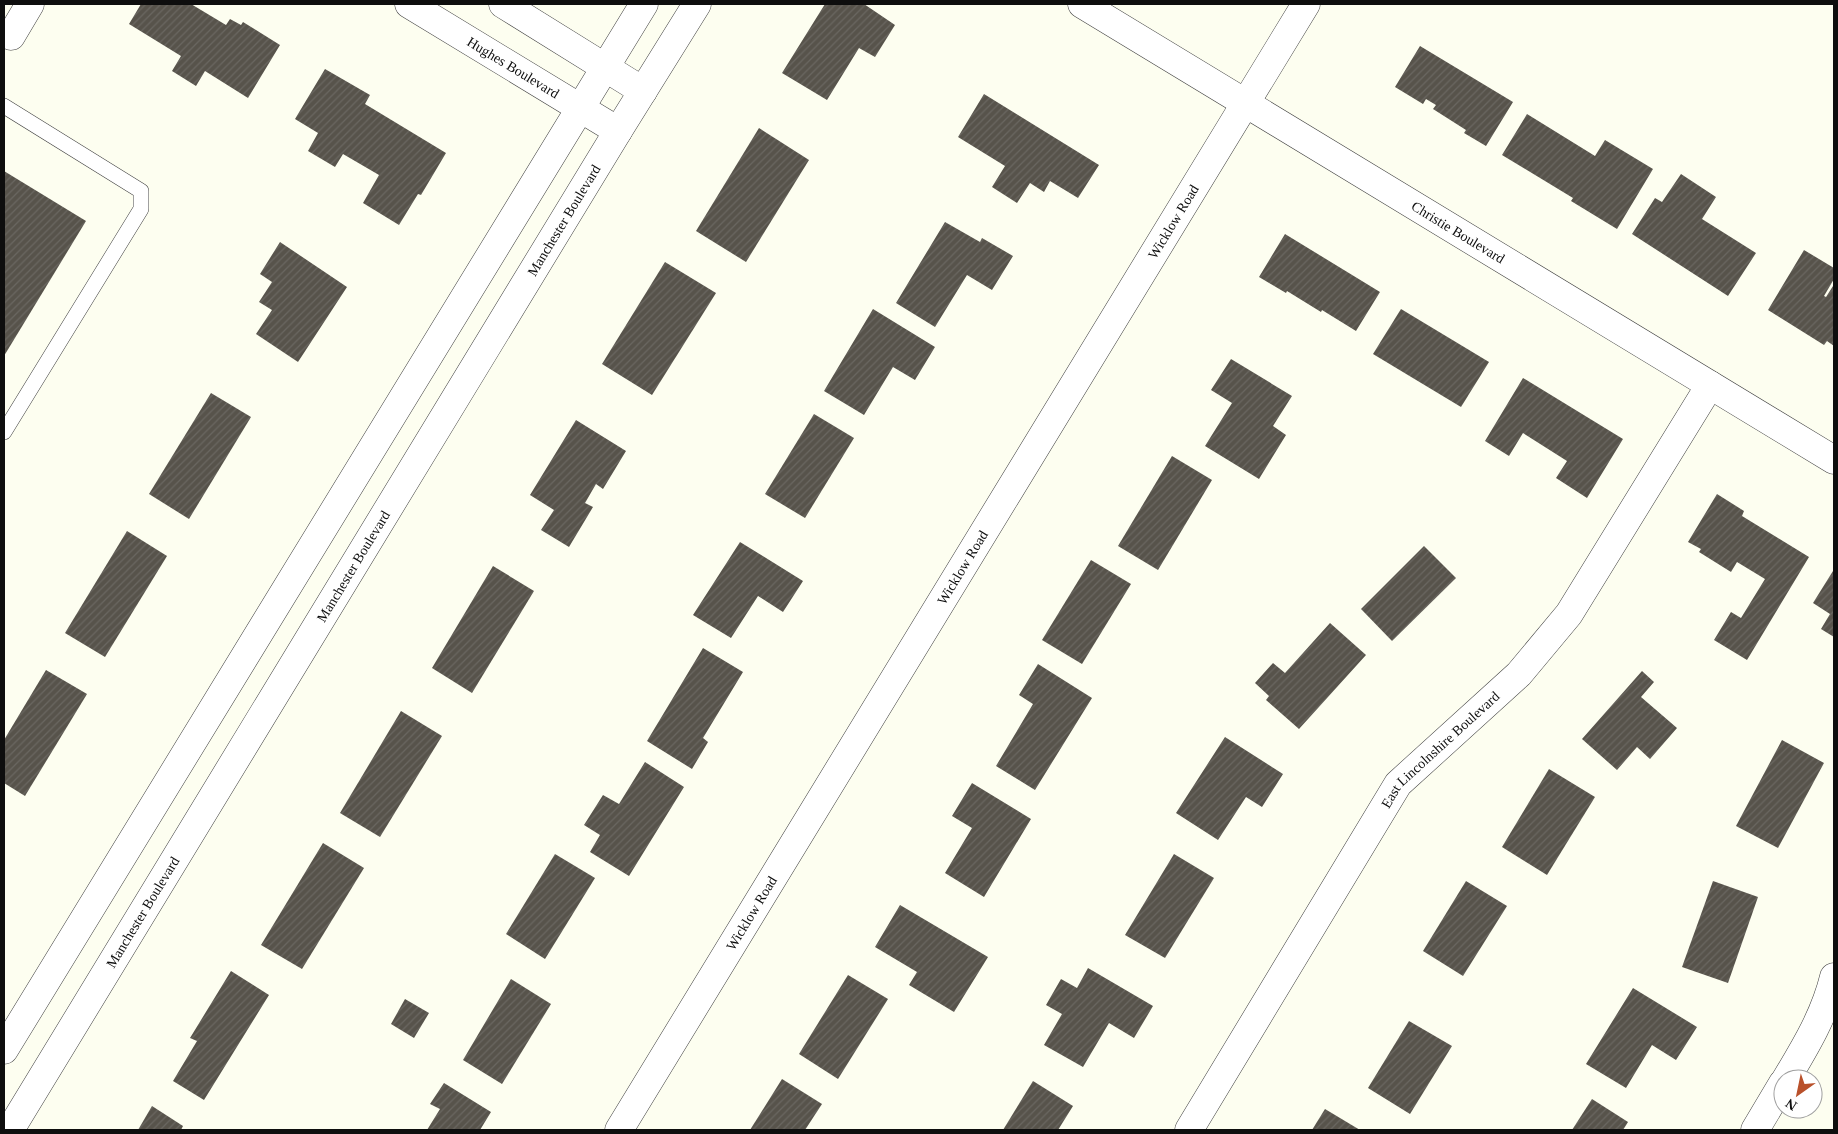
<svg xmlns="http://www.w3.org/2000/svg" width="1838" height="1134" font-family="'Times New Roman',serif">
<defs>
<pattern id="building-hatch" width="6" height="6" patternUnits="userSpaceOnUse" patternTransform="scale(1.25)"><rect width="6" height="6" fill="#57534b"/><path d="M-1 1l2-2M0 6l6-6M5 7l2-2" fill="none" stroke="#6a6761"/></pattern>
</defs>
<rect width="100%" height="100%" fill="#fdfef0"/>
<!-- building -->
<g fill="url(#building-hatch)">
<polygon points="141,4 191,4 226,25 230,19 241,25 243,22 280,45 248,98 205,71 196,86 172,71 181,56 129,24"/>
<polygon points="825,4 864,4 895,25 875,57 859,48 827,100 782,73"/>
<polygon points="1420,46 1513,102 1486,146 1464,133 1466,130 1433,109 1436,105 1426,99 1423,104 1395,87"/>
<polygon points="325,69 370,95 365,104 446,153 421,195 418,194 399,225 363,203 379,175 343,154 335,167 308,151 318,133 295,119"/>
<polygon points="984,94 1099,165 1078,198 1050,181 1044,192 1030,183 1017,203 992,187 1005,166 958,137"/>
<polygon points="1527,114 1595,156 1605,140 1653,169 1617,229 1571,201 1573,198 1502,155"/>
<polygon points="759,128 809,160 746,262 696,231"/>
<polygon points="4,171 86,221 4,356"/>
<polygon points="1681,174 1716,197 1702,219 1756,253 1728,296 1632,234 1655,198 1662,202"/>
<polygon points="945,222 980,242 982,238 1013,256 992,290 967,275 935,327 896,303"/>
<polygon points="1285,234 1380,292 1356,331 1322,310 1321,312 1287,291 1286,293 1259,277"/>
<polygon points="280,242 347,287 298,362 256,334 272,310 259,302 272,282 260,274"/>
<polygon points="1804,250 1834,268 1834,279 1824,296 1826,297 1833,286 1834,287 1834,346 1827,341 1824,345 1768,310"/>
<polygon points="665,262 716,293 652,395 602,364"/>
<polygon points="873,309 935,347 915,380 893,367 864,415 824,391"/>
<polygon points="1401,309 1489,362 1461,407 1373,354"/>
<polygon points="1231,359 1292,396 1273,426 1286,435 1259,479 1205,446 1232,403 1211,390"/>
<polygon points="1523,378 1623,439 1587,498 1556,478 1567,461 1523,433 1509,456 1485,441"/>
<polygon points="211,393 251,417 189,519 149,494"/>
<polygon points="814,414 854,438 805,518 765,494"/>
<polygon points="576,420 626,451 603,489 596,484 585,503 593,507 569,547 541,530 554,510 530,495"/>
<polygon points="1172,456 1212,480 1158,570 1118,546"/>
<polygon points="1717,494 1744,511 1742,516 1809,557 1747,660 1714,640 1731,612 1741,618 1765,579 1737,562 1731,572 1699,552 1701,549 1688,542"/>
<polygon points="127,531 167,556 105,657 65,633"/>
<polygon points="740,542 803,581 783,612 758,596 731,638 693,615"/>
<polygon points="1424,546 1456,578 1392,641 1361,609"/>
<polygon points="1091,560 1131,584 1082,664 1042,640"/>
<polygon points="493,566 534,591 472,693 432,668"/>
<polygon points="1833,571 1834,572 1834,637 1821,629 1830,614 1813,603"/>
<polygon points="1330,623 1366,655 1299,729 1266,700 1269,696 1255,683 1273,663 1285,673"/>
<polygon points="703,648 743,672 703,738 708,742 692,769 647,741"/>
<polygon points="1038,664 1092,698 1035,790 996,766 1033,704 1019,695"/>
<polygon points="46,670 87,694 25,796 4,783 4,740"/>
<polygon points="1642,671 1654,682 1641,697 1677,728 1650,759 1637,747 1617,770 1582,739"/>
<polygon points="401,711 442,736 380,837 340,813"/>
<polygon points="1225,737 1283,774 1262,807 1246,797 1218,840 1176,813"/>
<polygon points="1782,740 1824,763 1778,848 1736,826"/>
<polygon points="645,762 684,787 629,876 590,852 600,835 584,825 603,795 619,804"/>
<polygon points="1549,769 1595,797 1547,875 1502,847"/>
<polygon points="972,783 1031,819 984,897 945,873 972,828 952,816"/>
<polygon points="323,843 364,868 302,969 261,945"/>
<polygon points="555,854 595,878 545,959 506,934"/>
<polygon points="1174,854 1214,878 1165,958 1125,935"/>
<polygon points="1466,881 1507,906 1463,976 1423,951"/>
<polygon points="1713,881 1758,897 1728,983 1682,967"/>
<polygon points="900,905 988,957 954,1012 909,985 917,972 875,947"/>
<polygon points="1088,968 1153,1006 1134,1038 1109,1023 1083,1067 1044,1045 1062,1014 1046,1005 1061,979 1077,988"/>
<polygon points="231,971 269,995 204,1100 173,1081 197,1041 190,1038"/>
<polygon points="848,975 888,999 838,1079 799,1054"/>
<polygon points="511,979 551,1004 502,1084 463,1060"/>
<polygon points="1633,988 1697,1027 1676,1060 1652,1045 1626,1088 1586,1064"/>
<polygon points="405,999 429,1013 414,1038 391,1024"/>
<polygon points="1409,1021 1452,1046 1410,1114 1368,1088"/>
<polygon points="782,1079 822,1104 805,1130 750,1130"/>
<polygon points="1033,1081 1073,1106 1058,1130 1003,1130"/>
<polygon points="444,1083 491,1112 480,1130 427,1130 440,1109 430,1104"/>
<polygon points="1592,1099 1628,1122 1623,1130 1572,1130"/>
<polygon points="152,1106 183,1126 181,1130 138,1130"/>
<polygon points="1325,1109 1360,1130 1312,1130"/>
</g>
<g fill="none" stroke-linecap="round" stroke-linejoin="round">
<!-- service casing -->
<g stroke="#414141" stroke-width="16">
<polyline id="service" points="4,106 141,191 141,209 4,432"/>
</g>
<!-- minor casing -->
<g stroke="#414141" stroke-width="29">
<g id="minor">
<path id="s1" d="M409,4L618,131"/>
<polyline points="503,4 643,91"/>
<path id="s2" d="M1082,4L1834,460"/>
<polyline points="11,36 30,4"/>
<polyline points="4,1050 644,4"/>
<path d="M1786,1079C1806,1046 1825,1014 1834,977"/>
<path id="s3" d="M10,1130L618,131L697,4"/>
<path id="s4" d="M619,1130L1306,4"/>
<path id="s5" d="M1189,1130L1398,784L1519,674L1569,614L1710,385"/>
<polyline points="1755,1130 1783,1083"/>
</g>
</g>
<!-- service -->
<use href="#service" stroke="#fff" stroke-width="15"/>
<!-- minor -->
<use href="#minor" stroke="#fff" stroke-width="28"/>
</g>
<g text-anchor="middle" stroke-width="5" stroke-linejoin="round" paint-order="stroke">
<!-- street labels -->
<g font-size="14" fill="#0e0e0e" stroke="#fff">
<text dy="5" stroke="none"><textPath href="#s1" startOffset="122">Hughes Boulevard</textPath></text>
<text dy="5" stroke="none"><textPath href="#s3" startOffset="1065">Manchester Boulevard</textPath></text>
<text dy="5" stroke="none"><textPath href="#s4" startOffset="1064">Wicklow Road</textPath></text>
<text dy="5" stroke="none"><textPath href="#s2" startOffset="440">Christie Boulevard</textPath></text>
<text dy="5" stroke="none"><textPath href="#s3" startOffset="660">Manchester Boulevard</textPath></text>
<text dy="5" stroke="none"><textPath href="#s4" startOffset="659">Wicklow Road</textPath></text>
<text dy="5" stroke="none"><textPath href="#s5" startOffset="458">East Lincolnshire Boulevard</textPath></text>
<text dy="5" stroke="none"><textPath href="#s3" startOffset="255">Manchester Boulevard</textPath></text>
<text dy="5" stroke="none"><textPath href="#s4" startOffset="254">Wicklow Road</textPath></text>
</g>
</g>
<!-- border -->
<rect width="1838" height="1134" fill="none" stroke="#0e0e0e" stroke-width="10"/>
<!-- north arrow -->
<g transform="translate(1798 1094) rotate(213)"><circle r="24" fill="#ffffff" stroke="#9f9f9f"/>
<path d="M0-4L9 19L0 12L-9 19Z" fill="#b9512b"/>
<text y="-8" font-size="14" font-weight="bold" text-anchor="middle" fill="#0e0e0e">N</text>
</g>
</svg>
